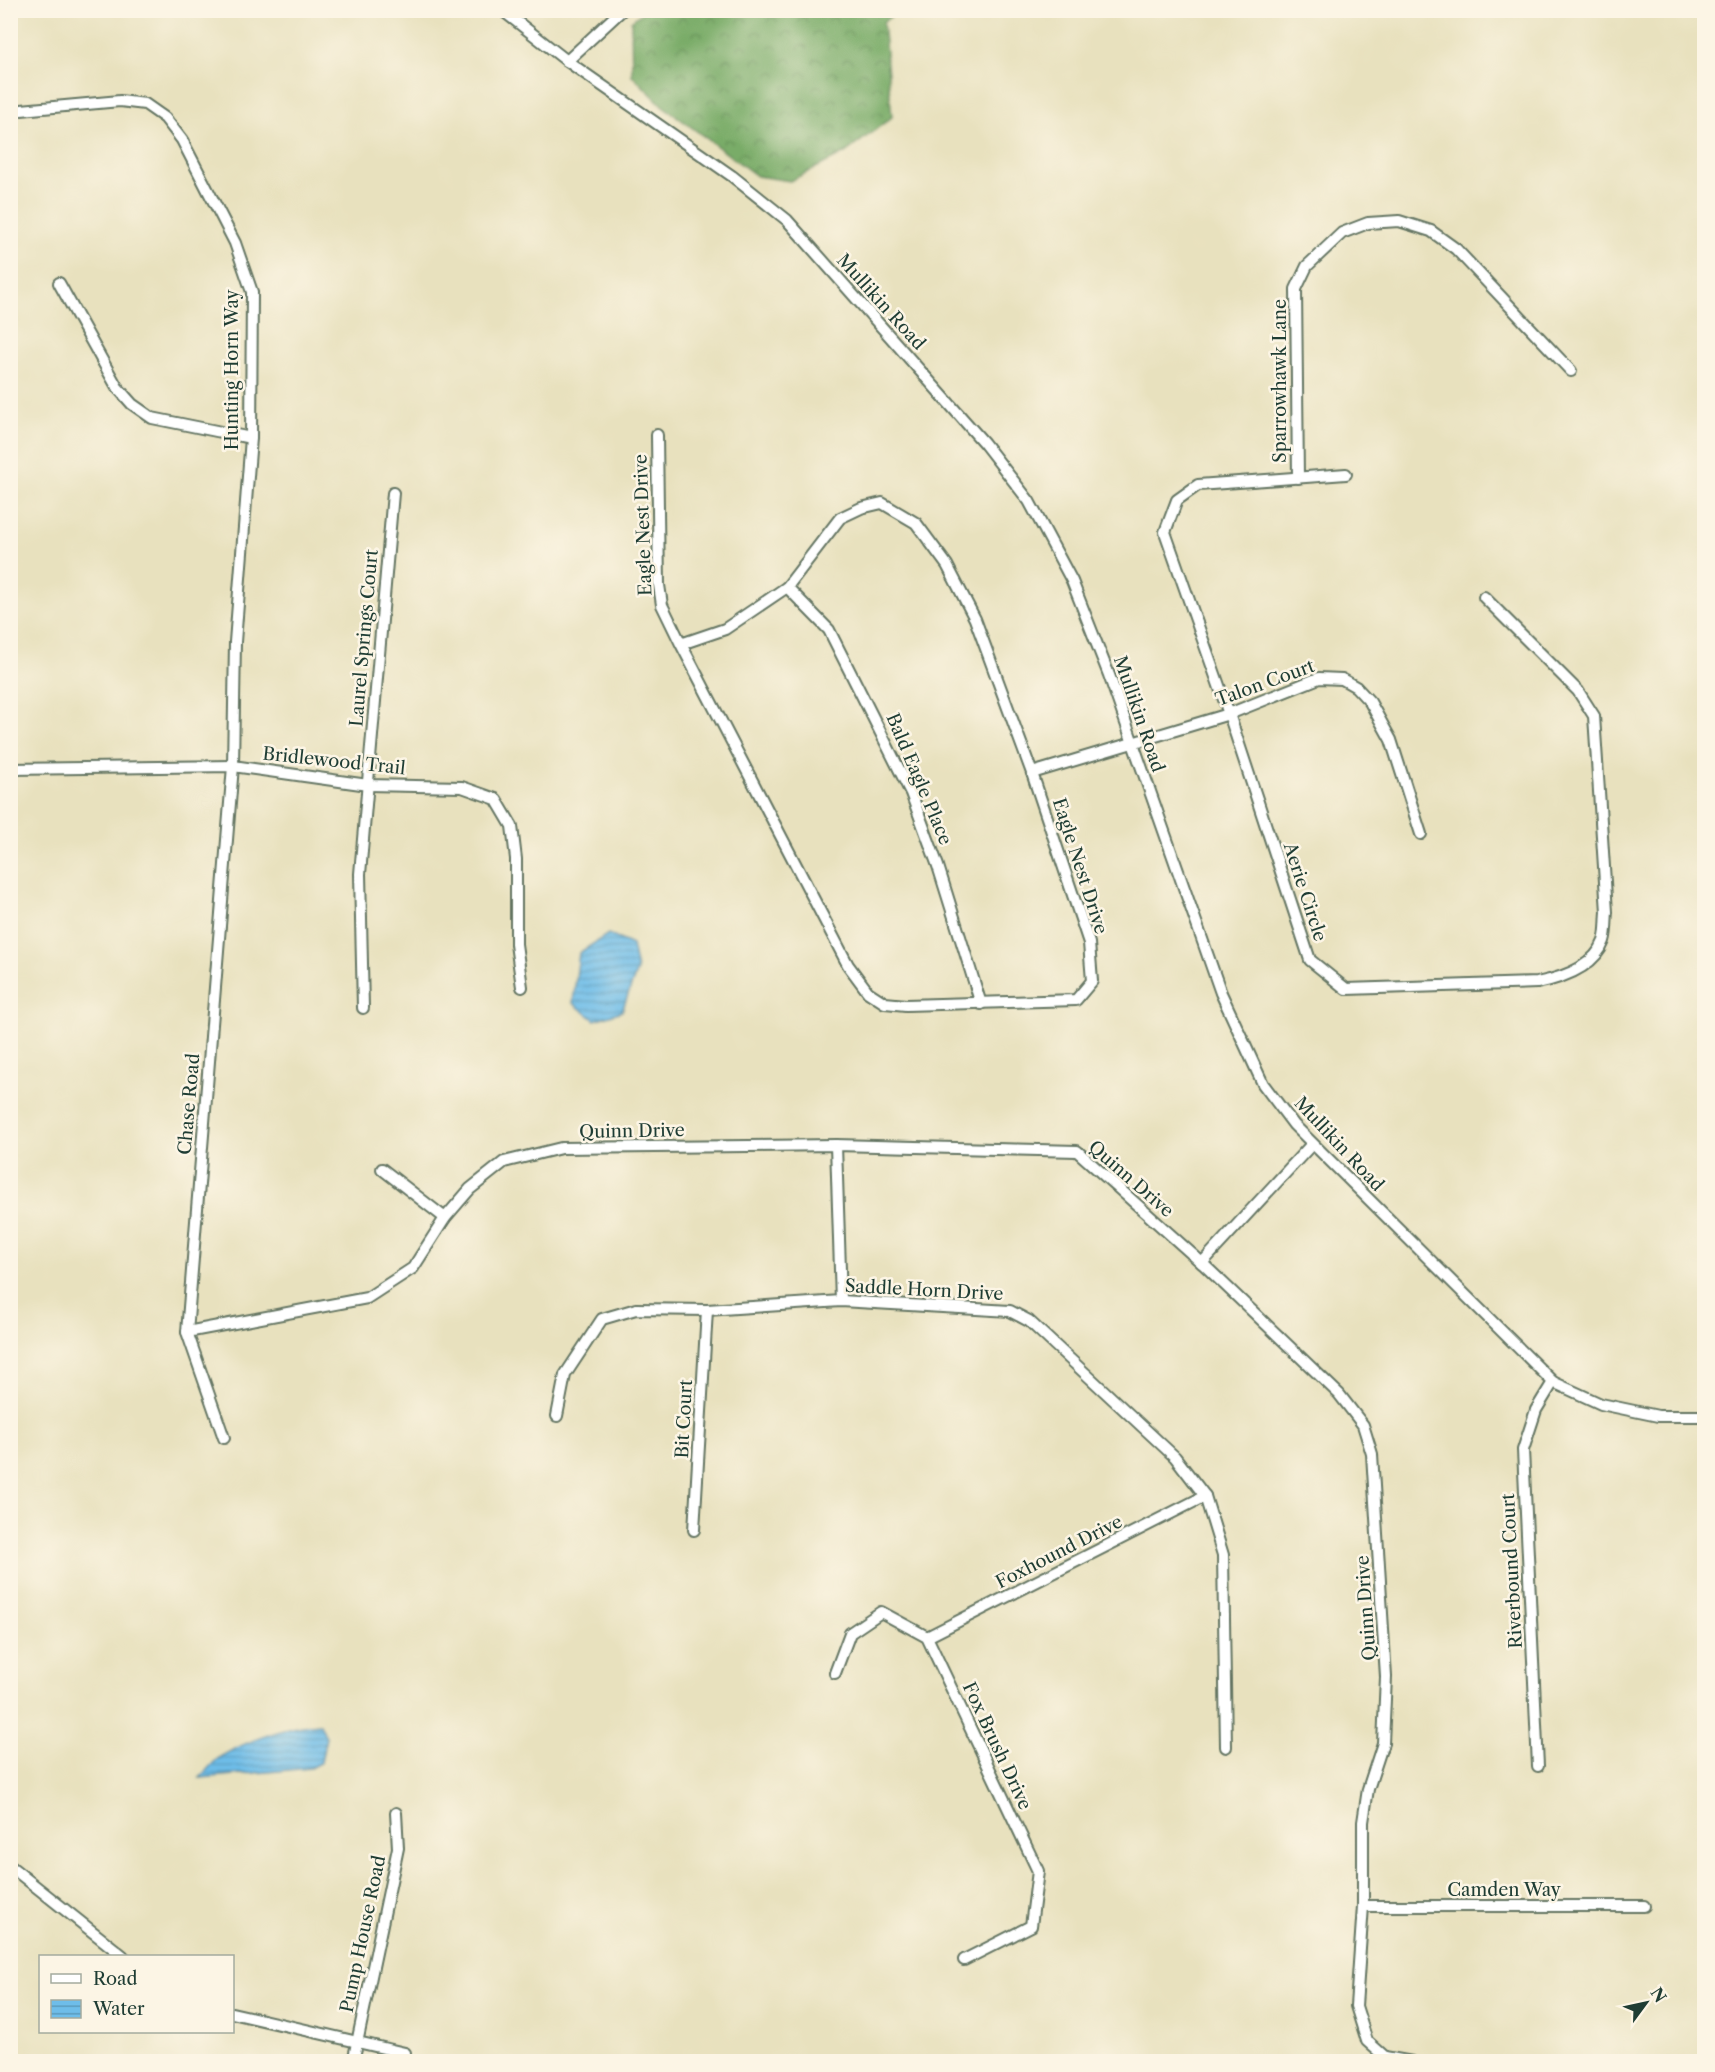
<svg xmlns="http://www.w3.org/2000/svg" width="1715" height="2072" font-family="'Libre Caslon Text',serif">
<defs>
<pattern id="forest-crowns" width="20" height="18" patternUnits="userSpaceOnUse" patternTransform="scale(1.5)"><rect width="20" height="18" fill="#79ac68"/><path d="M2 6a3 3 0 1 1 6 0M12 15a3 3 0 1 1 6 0" fill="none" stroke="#638d56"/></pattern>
<pattern id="water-rules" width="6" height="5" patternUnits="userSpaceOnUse" patternTransform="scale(1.5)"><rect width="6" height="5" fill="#6ebde9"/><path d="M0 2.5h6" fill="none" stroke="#5a9bbe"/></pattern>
</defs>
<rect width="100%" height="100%" fill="#fcf5e5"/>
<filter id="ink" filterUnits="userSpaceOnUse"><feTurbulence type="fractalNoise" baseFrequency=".0167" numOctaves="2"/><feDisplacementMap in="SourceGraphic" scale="12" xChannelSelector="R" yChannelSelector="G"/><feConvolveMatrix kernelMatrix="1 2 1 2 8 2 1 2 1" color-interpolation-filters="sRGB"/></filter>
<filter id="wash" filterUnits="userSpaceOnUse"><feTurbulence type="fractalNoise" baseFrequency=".008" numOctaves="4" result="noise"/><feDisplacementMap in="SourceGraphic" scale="24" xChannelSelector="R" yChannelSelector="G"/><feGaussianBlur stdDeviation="1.35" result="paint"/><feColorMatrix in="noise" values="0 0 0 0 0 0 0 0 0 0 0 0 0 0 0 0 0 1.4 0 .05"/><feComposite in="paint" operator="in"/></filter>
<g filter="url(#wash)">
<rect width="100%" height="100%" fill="#e8e1be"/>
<!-- forest -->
<polygon fill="url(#forest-crowns)" stroke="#4c744e" stroke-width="1.5" points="645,10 899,11 883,22 892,117 845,153 790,181 757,176 663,106 632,75 631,21"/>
<!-- water -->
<g fill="url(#water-rules)" stroke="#467d8e" stroke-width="1.5">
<polygon points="608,934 632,945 637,970 622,1011 595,1020 573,1003 579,953"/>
<path d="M320,1724L326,1737L321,1762L310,1768L200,1778C206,1771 213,1762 220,1757C248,1740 287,1726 320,1724Z"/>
</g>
</g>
<g filter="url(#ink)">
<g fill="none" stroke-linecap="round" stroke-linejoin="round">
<!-- minor casing -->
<g stroke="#657664" stroke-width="14">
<g id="minor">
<polyline points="502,10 567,61 732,176 787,220 984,443 1029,501 1072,581 1109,675 1221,993 1263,1084 1294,1125 1553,1382 1601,1404 1658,1416 1704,1416"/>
<polyline points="567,61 622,10"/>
<polyline points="10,111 120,101 145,104 165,118 182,140 235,243 252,292 251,438 235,642 233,766 187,1332 224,1438"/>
<polyline points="59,283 117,387 132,404 152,418 251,438"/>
<polyline points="657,435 659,585 662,605 681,644 848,965 868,992 885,1003 906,1005 1076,1000 1092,981 1089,943 1032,773 975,619 947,565 916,523 882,503 861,508 840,518 787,587 725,629 681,644"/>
<path d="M1346,474L1198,485L1177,500L1165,532L1229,714L1310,960L1346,989L1537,983C1562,978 1594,968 1604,941C1607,932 1606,920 1607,912L1594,716L1578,691L1484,597"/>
<polyline points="1298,478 1296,289 1307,266 1342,233 1368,223 1399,221 1431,231 1456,249 1571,371"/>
<polyline points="787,587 829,630 911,793 938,866 981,1004"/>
<polyline points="10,769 233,766 368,785 462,787 496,799 512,826 516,859 516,944 522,987"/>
<polyline points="1032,773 1229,714 1319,678 1342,679 1356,687 1370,702 1391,740 1421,834"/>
<polyline points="363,1008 360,874 393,493"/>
<polyline points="836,1145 841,1301"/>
<polyline points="382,1169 445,1218"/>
<polyline points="1202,1263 1312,1144"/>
<polyline points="187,1332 367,1298 413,1268 445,1218 470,1189 504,1162 561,1148 836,1145 1077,1151 1202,1263 1339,1394 1363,1425 1372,1454 1386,1677 1383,1743 1368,1789 1363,1822 1363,1906 1356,2006 1367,2041 1385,2057 1412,2062"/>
<polyline points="557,1416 565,1375 602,1319 636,1309 707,1310 841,1301 1010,1311 1029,1321 1175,1457 1205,1496 1223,1555 1226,1747"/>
<polyline points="694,1530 707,1310"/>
<polyline points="927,1637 1205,1496"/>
<polyline points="835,1673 850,1633 881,1612 927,1637 1038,1871 1031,1926 964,1960"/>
<polyline points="1538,1766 1523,1450 1536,1410 1553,1382"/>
<polyline points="10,1866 123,1956"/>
<polyline points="1363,1906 1644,1906"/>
<polyline points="232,2013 405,2053"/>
<polyline points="353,2062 398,1848 396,1813"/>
</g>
</g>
<!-- minor -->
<use href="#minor" stroke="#fff" stroke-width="10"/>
</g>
</g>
<g text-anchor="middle" stroke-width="5" stroke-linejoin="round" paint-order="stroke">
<!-- street labels -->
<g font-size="18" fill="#1f3d34" stroke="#fcf5e5">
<text transform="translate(881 302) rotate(48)" y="6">Mullikin Road</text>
<text transform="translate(232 370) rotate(-90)" y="6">Hunting Horn Way</text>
<text transform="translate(1280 381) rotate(-90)" y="6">Sparrowhawk Lane</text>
<text transform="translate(643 525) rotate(-92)" y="6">Eagle Nest Drive</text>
<text transform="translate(364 638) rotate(-85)" y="6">Laurel Springs Court</text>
<text transform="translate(1265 683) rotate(-20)" y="6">Talon Court</text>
<text transform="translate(1139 714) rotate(71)" y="6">Mullikin Road</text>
<text transform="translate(334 761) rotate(6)" y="6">Bridlewood Trail</text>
<text transform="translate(919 779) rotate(67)" y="6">Bald Eagle Place</text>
<text transform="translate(1080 866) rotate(72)" y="6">Eagle Nest Drive</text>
<text transform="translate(1305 892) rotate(72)" y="6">Aerie Circle</text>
<text transform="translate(189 1104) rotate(-85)" y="6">Chase Road</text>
<text transform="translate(632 1131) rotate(-1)" y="6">Quinn Drive</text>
<text transform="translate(1339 1144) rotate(47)" y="6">Mullikin Road</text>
<text transform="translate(1131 1179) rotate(41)" y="6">Quinn Drive</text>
<text transform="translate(924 1290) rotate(3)" y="6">Saddle Horn Drive</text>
<text transform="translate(684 1419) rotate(-87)" y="6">Bit Court</text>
<text transform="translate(1059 1552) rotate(-27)" y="6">Foxhound Drive</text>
<text transform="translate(1512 1571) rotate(-93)" y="6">Riverbound Court</text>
<text transform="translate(1366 1608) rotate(-94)" y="6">Quinn Drive</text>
<text transform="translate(997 1746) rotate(65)" y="6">Fox Brush Drive</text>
<text x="1504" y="1896">Camden Way</text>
<text transform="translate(363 1934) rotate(-78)" y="6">Pump House Road</text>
</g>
</g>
<!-- margin -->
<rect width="1715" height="2072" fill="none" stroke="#fcf5e5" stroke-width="36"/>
<!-- legend -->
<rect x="39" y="1955" width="195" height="78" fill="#fcf5e5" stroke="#a4ab9e" stroke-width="1.5"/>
<rect x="51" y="1974" width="30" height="9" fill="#ffffff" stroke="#a4ab9e" stroke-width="1.5"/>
<text x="93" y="1985" font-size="18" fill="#1f3d34">Road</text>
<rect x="51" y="2000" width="30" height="18" fill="url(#water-rules)" stroke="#a4ab9e" stroke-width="1.5"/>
<text x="93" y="2015" font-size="18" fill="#1f3d34">Water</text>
<!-- north arrow -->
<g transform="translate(1646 2003) rotate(57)" stroke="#fcf5e5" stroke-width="4.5" paint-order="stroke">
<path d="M0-4.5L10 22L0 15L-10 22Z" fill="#1f3d34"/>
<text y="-9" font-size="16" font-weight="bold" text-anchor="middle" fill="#1f3d34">N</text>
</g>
</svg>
